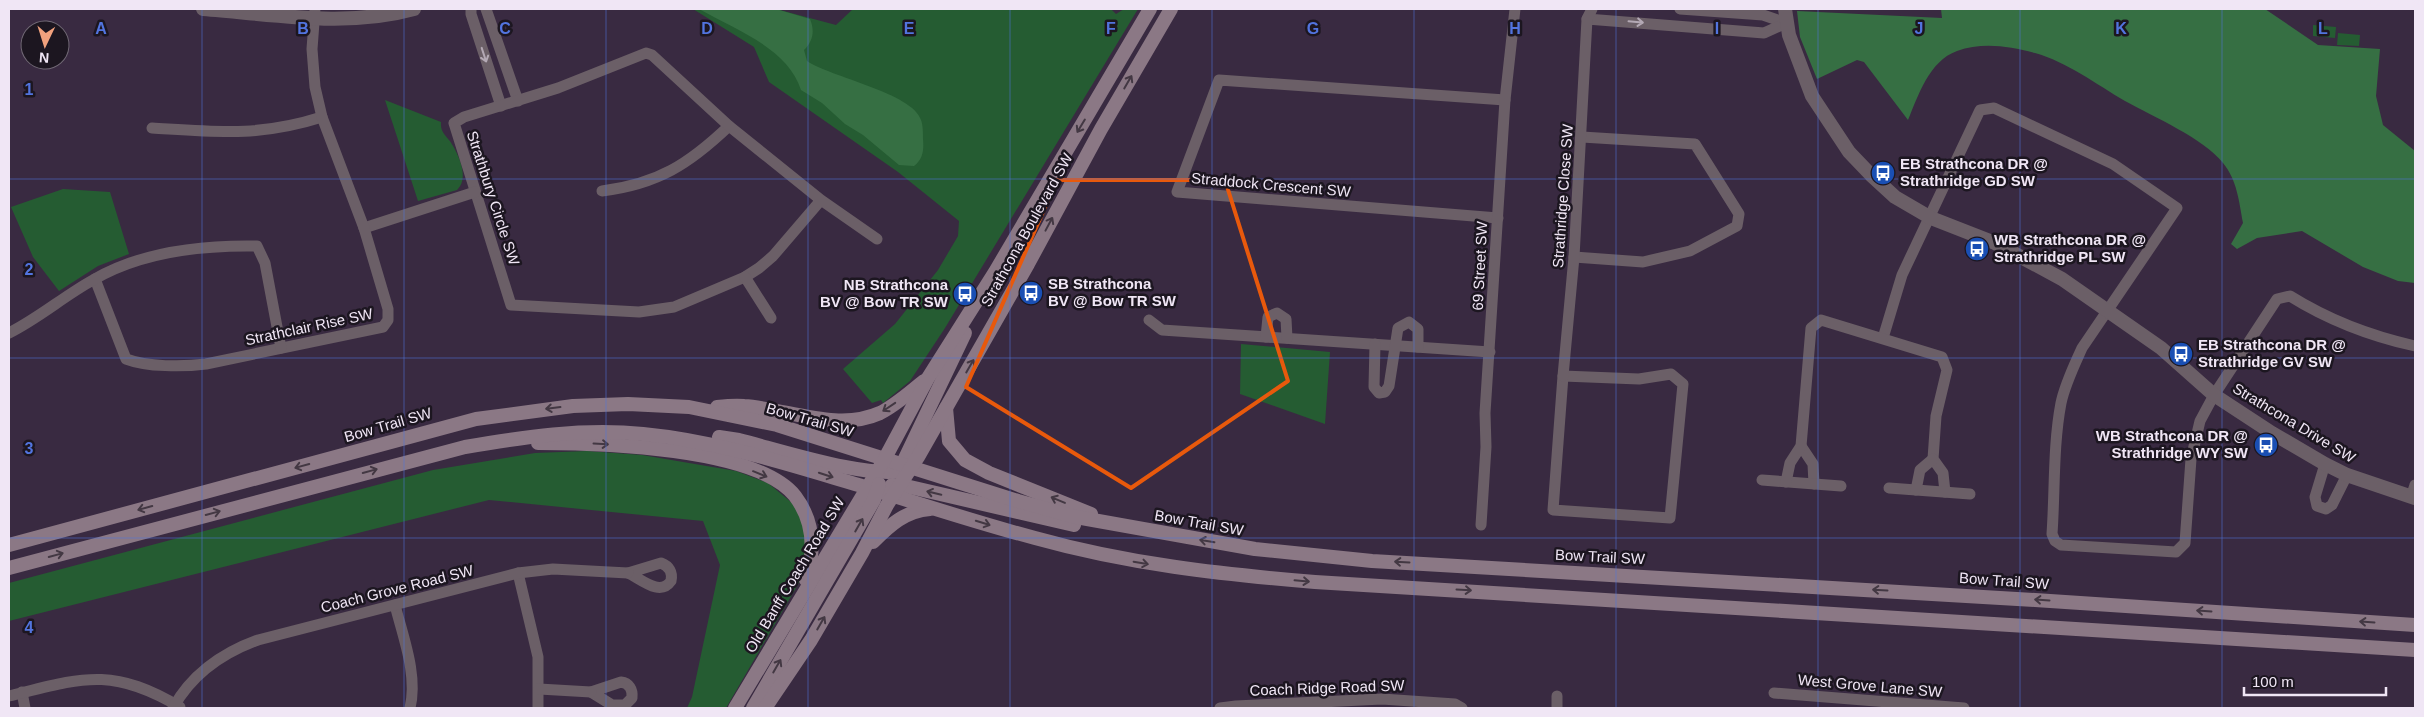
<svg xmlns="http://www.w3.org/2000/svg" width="2424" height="717" font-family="Arial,sans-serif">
<rect width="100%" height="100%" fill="#392a41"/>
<!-- green -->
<g fill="#255c32">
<polygon points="693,9 776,9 836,25 853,9 1111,9 1116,14 1124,9 1138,9 945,328 910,381 883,403 881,400 872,403 843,369 895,324 938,270 958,236 959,221 898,172 769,82 754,47"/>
<polygon points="2313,25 2336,27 2335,38 2313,36"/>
<polygon points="2338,33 2360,35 2359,46 2337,45"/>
<path d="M385,100L441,122C440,134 448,136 453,146C460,158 469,179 457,190L418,201Z"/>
<polygon points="63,189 110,192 129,254 98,266 59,291 33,257 11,207"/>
<polygon points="1241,344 1330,352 1325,424 1240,394"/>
<polygon points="587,451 642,455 736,471 768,483 797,507 809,537 800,581 726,708 687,708 692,697 720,565 703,521 489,500 9,621 9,583 433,470 535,453"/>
</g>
<!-- forest -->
<g fill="#366f43">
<path d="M699,9H776L810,19C815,31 813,41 804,50L807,61C830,77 913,93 921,120C923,125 923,133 923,139C924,150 923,159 914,166L899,165L863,135L845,124L822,103L801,90C788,48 734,29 699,9Z"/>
<path d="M1941,9H2265L2318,45L2380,49L2376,96L2383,125L2415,151V283L2398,281L2363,267L2302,231L2257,238L2237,249L2231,244L2243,223C2239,201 2237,180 2223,163C2203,138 2154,117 2125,101C2096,84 2067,62 2035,53C2009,46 1982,42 1957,51C1929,61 1918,96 1908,120L1864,62L1857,60L1817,79L1800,37L1797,11L1942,18Z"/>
</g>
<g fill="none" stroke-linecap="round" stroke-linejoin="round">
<!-- minor -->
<g stroke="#6b5f67" stroke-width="11">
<polyline points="471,9 471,14 501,106"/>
<polyline points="486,9 518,101"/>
<polyline points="1680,9 1763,15 1786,23"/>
<polyline points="1587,19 1764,33 1786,23"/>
<path d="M152,128C217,132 259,137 322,117"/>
<path d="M602,191C658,184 689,164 729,126"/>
<polyline points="821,200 773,256 759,268 745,277 674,307 639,312 511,305 454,123 464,117 558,88 646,53 652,55 729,126 821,200 877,239"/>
<polyline points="1498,218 1177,192 1219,80 1505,100"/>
<polyline points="364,228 475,192"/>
<polyline points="1574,257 1643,262 1690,251 1737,226 1739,214 1695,144 1582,137"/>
<polyline points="745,277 771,318"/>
<path d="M95,279L126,359C147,367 183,367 206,364L383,327L388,320V309L364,228L322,117L315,87L312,49L315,9"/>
<polyline points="1149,320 1162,330 1490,352"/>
<path d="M9,333C39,318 64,296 93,280C142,251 202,245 257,246L265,263L281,348"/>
<polyline points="1266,337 1268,317 1277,313 1286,319 1287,338"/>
<path d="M1883,338L1902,275L1980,110L1994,108L2113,164L2177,208L2082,348C2074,366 2065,384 2061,403C2053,445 2055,491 2052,534L2055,541L2061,545L2176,552L2185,543L2191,459L2200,421L2214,395L2277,299L2290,296C2330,321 2370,336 2415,346"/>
<polyline points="1375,344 1374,387 1379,393 1385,392 1389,386 1398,328 1409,322 1418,329 1418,347"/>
<polygon points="1671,374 1683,384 1670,518 1553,510 1563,376 1639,379"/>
<polyline points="1563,376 1574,257 1587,19 1592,9"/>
<polyline points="1801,446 1813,464 1814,484"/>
<polyline points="2325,464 2315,497 2317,506 2326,509 2332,505 2347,475"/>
<polyline points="1762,480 1841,486"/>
<polyline points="1786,482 1790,463 1801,446 1811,328 1821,320 1942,357 1947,370 1936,416 1933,459 1943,473 1945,492"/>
<polyline points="1889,488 1970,494"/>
<polyline points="1916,490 1920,470 1933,459"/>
<polyline points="2411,497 2415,485"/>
<polyline points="1481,525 1486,447 1485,413 1505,100 1515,9"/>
<path d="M661,563C669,566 673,572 671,581C660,597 641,579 628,573Z"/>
<polyline points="518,573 538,657 538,708"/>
<path d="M395,605C403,637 418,675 410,708"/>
<path d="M621,682C629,683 633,689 632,698L625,705H612L591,692Z"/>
<polyline points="539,689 591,692"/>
<polyline points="22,692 25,708"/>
<polyline points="1774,693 1964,708"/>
<path d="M9,696C82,678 111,666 180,707"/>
<path d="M173,708C192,674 222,653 258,640L518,573L553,569L628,573"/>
<polyline points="1220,708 1236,706 1382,699 1455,704 1462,708"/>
<polyline points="1557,708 1557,696"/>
</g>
<!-- tertiary -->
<g stroke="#6b5f67" stroke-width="14">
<path d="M203,9C272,14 346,28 414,9"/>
<polyline points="1785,9 1789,35 1812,96 1849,152 1871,175 1895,197 1931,218 1995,243 2062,279 2161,348 2214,395 2272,433 2325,464 2347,475 2415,498"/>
</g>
<!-- secondary -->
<g stroke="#8b7885" stroke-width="14">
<path d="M717,407C726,406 735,405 744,406C788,409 838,432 880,413C896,405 910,392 924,381"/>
<polyline points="946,408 949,441 965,460 989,473 1091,514"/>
<path d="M719,437L739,440C776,449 876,482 908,469"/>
<path d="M538,443C597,443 756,447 795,496C814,521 815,551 806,580"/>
<polyline points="899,471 965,333"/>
<polyline points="892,485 910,487 1074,525"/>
<path d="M873,542C890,525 905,511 930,509"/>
<polyline points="9,545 476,419 573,406 628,404 689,407 777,425 1018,501 1076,517 1255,549 1372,561 2035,600 2415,625"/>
<path d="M9,568L465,447C524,437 582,428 643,434C716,441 784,463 855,484C915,502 974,522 1035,538C1128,564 1219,574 1315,582L2415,650"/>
<polyline points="735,708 884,460 928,378 995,272 1150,9"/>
<polyline points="753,708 874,500 879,484"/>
<polyline points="765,708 811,640 862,553 887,505 918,457 1028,264 1101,129 1171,9"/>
</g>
</g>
<!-- one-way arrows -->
<defs><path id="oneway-shaft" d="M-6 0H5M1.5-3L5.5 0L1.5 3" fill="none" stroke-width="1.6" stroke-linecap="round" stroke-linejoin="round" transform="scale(1.25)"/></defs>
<g stroke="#b4a9b5">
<use href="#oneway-shaft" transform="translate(1636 22) rotate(5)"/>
<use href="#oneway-shaft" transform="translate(484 55) rotate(72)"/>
</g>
<g stroke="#433843">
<use href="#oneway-shaft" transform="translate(1128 82) rotate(-60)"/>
<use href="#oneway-shaft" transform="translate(1081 126) rotate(121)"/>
<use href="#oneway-shaft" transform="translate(1049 224) rotate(-62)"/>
<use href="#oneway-shaft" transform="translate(970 366) rotate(-60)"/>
<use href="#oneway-shaft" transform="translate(889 407) rotate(146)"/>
<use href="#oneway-shaft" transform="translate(553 408) rotate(173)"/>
<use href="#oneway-shaft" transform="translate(601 444) rotate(3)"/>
<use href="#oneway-shaft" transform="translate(302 466) rotate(165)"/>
<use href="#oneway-shaft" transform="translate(370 471) rotate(-15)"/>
<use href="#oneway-shaft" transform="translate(760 474) rotate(22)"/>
<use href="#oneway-shaft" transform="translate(826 475) rotate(18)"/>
<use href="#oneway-shaft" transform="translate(934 493) rotate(-167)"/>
<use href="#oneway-shaft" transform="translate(1058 500) rotate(-157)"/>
<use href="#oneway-shaft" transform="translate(145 508) rotate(165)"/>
<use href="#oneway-shaft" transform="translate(213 513) rotate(-15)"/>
<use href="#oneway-shaft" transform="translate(983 523) rotate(17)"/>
<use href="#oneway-shaft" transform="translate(859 525) rotate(-60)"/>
<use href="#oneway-shaft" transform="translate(1207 541) rotate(-171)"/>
<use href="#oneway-shaft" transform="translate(56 555) rotate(-15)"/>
<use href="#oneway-shaft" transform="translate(1402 562) rotate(-177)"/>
<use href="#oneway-shaft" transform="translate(1141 563) rotate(10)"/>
<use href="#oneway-shaft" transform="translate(1302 581) rotate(5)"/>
<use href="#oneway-shaft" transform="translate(1464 590) rotate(3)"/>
<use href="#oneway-shaft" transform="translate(1880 590) rotate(-177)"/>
<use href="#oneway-shaft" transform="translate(2042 600) rotate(-176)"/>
<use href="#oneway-shaft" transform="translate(2204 611) rotate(-176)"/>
<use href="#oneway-shaft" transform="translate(2367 622) rotate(-176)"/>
<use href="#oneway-shaft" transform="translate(821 623) rotate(-60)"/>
<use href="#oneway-shaft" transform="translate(777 666) rotate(-60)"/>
</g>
<!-- marked area -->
<path fill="none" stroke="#e8590c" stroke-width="4" stroke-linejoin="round" d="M1057,180H1225L1288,381L1131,488L966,387Z"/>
<!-- grid -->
<path fill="none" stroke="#5274df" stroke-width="1" stroke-opacity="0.55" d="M202,9V708M404,9V708M606,9V708M808,9V708M1010,9V708M1212,9V708M1414,9V708M1616,9V708M1818,9V708M2020,9V708M2222,9V708M9,179H2415M9,358H2415M9,538H2415"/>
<!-- icons -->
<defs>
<g id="bus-disc" transform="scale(1.25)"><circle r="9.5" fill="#1a4fb4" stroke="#1c1620"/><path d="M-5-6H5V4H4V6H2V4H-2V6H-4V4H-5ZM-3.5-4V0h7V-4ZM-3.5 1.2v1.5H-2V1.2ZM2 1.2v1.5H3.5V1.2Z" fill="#fff"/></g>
</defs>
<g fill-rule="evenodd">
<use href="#bus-disc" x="1883" y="173"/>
<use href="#bus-disc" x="1977" y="249"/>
<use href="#bus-disc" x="1031" y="293"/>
<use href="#bus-disc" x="965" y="294"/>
<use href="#bus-disc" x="2181" y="354"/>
<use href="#bus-disc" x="2266" y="445"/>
</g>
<g text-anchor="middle" stroke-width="5" stroke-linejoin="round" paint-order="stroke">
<!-- poi labels -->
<g font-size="15" font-weight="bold" fill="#f0e6f5" stroke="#1c1620" text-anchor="start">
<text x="1900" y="169">EB Strathcona DR @<tspan x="1900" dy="17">Strathridge GD SW</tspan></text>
<text x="1994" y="245">WB Strathcona DR @<tspan x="1994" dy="17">Strathridge PL SW</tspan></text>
<text x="1048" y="289">SB Strathcona<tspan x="1048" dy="17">BV @ Bow TR SW</tspan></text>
<text x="948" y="290" text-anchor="end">NB Strathcona<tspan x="948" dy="17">BV @ Bow TR SW</tspan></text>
<text x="2198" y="350">EB Strathcona DR @<tspan x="2198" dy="17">Strathridge GV SW</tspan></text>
<text x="2248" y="441" text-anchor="end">WB Strathcona DR @<tspan x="2248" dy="17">Strathridge WY SW</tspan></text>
</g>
<!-- street labels -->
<g font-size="15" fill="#f0e6f5" stroke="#1c1620">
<text transform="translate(1271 185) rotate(5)" y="5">Straddock Crescent SW</text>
<text transform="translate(1563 196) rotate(-86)" y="5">Strathridge Close SW</text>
<text transform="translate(493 198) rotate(72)" y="5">Strathbury Circle SW</text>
<text transform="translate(1027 230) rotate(-61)" y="5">Strathcona Boulevard SW</text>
<text transform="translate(1480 266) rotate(-87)" y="5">69 Street SW</text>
<text transform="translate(309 327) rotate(-12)" y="5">Strathclair Rise SW</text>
<text transform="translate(810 420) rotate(16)" y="5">Bow Trail SW</text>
<text transform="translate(2294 423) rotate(31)" y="5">Strathcona Drive SW</text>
<text transform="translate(388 425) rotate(-16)" y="5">Bow Trail SW</text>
<text transform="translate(1199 523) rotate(10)" y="5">Bow Trail SW</text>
<text transform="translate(1600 557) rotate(3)" y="5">Bow Trail SW</text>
<text transform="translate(795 575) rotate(-59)" y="5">Old Banff Coach Road SW</text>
<text transform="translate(2004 581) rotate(4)" y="5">Bow Trail SW</text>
<text transform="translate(397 589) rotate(-14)" y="5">Coach Grove Road SW</text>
<text transform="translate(1870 686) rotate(5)" y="5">West Grove Lane SW</text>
<text transform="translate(1327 688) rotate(-2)" y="5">Coach Ridge Road SW</text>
</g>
</g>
<g font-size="16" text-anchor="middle" font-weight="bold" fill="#5274df" stroke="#1c1620" stroke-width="5" stroke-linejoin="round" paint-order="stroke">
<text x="101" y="34">A</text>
<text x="303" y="34">B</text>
<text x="505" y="34">C</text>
<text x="707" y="34">D</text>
<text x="909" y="34">E</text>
<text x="1111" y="34">F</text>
<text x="1313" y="34">G</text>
<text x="1515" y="34">H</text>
<text x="1717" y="34">I</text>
<text x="1919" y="34">J</text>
<text x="2121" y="34">K</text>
<text x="2323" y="34">L</text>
<text x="29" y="95">1</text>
<text x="29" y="275">2</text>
<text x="29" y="454">3</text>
<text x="29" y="633">4</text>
</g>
<!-- border -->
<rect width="2424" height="717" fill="none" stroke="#f0e6f5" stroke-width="20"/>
<!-- north arrow -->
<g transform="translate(45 45) rotate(184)"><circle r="24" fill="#1c1620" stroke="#716975"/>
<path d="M0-4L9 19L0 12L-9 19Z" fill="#f1a17d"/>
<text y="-8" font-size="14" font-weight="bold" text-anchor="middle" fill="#f0e6f5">N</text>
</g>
<!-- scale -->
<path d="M2244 687v8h142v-8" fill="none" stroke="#f0e6f5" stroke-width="2.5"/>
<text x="2252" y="687" font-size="15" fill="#f0e6f5" stroke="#1c1620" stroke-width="4" paint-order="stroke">100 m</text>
</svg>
